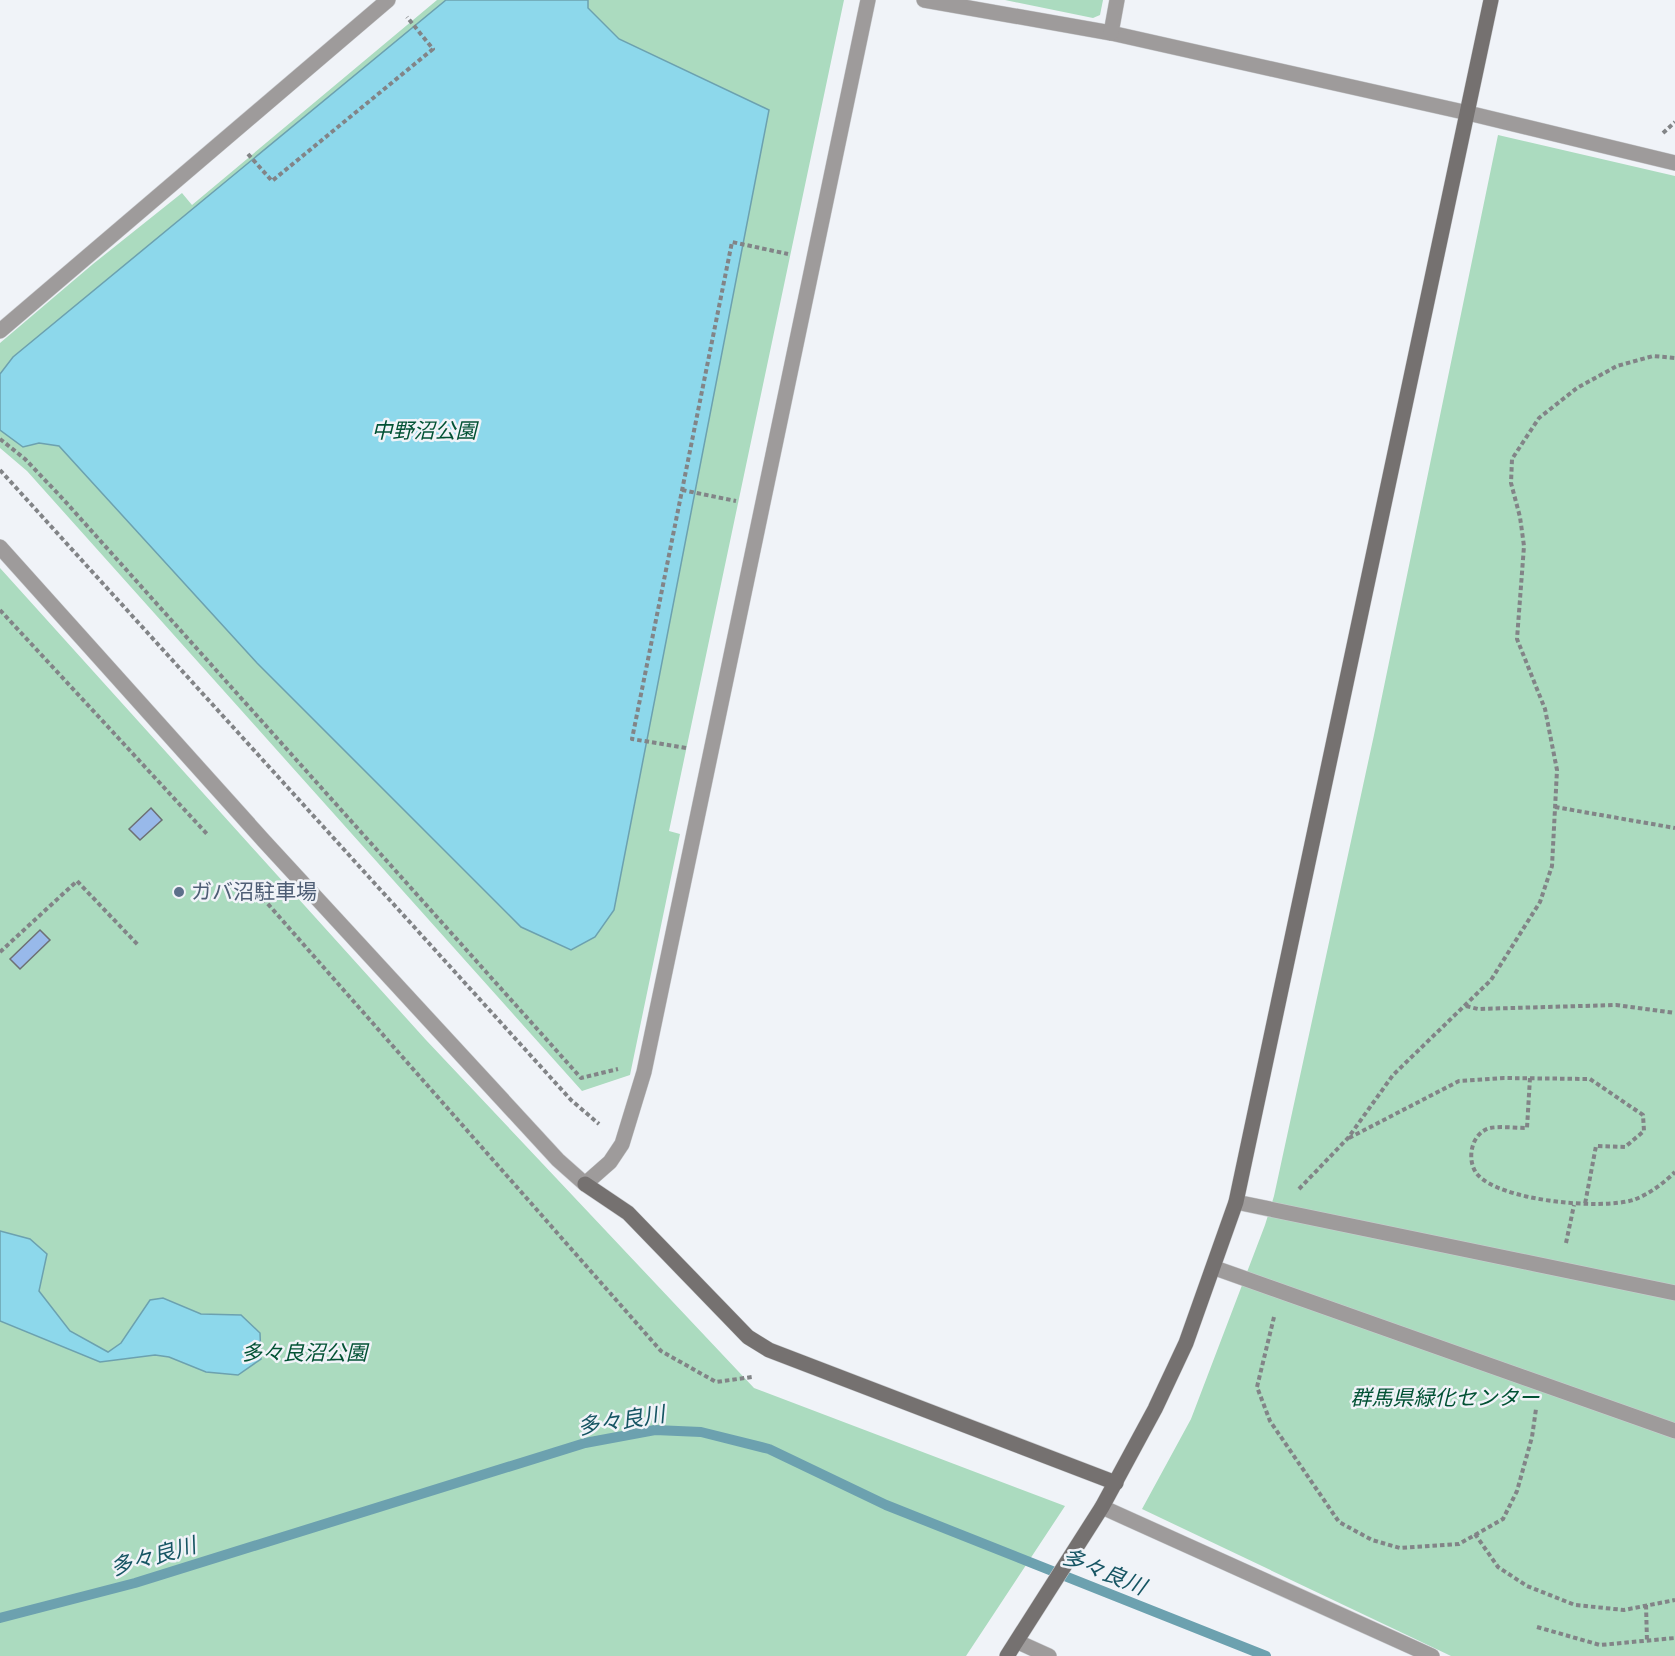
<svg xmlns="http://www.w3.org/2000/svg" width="1675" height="1656" font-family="'Libre Baskerville','Noto Sans JP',serif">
<rect width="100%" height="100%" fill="#f0f3f8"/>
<!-- green -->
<g fill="#abdbbf">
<polygon points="437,0 844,0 669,831 680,834 630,1075 582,1091 27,471 0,448 0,343 93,264 182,193 192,205"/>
<polygon points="1005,0 1103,0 1100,15 1093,18"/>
<polygon points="1498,135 1675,176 1675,1656 1451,1656 1142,1509 1191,1419 1265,1225 1274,1196 1374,735"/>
<polygon points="0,568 426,1040 754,1388 1065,1506 966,1656 0,1656"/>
</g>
<!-- water -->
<g fill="#8dd8eb" stroke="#6ca1af" stroke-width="1.5">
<polygon points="446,0 588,0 588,8 619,39 769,110 614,910 595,937 571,950 521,927 257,663 59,446 39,443 23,447 0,430 0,374 13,357"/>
<polygon points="0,1231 30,1239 47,1254 39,1291 70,1331 108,1352 121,1343 150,1300 163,1298 201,1314 241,1315 260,1333 261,1359 238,1375 206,1372 169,1357 155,1355 100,1362 0,1321"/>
</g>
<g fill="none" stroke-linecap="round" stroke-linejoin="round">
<!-- stream -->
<polyline stroke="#6ca1af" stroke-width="10" points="0,1618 135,1583 585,1443 655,1430 701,1432 769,1449 886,1505 1266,1656"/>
</g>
<!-- building -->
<g fill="#98b9ea" stroke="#6d7074" stroke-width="1.5">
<polygon points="151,808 162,820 140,840 129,829"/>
<polygon points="40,930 50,940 20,969 10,959"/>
</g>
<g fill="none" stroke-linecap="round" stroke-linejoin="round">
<!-- lane casing -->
<g stroke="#cbcdd1" stroke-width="16">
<g id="lane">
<polyline points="924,0 1111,33 1468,113"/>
<polyline points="1111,33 1117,0"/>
<polyline points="0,331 388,0"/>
<polyline points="585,1184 610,1162 622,1144 644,1072 868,0"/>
<polyline points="1236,1202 1675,1293"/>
<polyline points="1215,1268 1675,1431"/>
<polyline points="1102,1507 1432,1656"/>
</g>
</g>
<!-- street casing -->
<g stroke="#cbcdd1" stroke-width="16">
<g id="street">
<polyline points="1468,113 1675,163"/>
<polyline points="0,547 264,841 558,1160 585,1184"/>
<polyline points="1018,1642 1049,1656"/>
</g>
</g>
<!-- secondary casing -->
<g stroke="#cbcdd1" stroke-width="16">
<g id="secondary">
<polyline points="585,1184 628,1213 748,1337 769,1350 1116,1483"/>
<polyline points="1007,1656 1102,1507 1155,1409 1186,1343 1236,1202 1491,0"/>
</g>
</g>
<!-- path -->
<g stroke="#828487" stroke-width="4" stroke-dasharray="4.5 3" stroke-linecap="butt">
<polyline points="1663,133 1675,122"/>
<polyline points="248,154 272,181 433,49 407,17"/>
<polyline points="0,439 25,459 63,499 581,1078 618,1069"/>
<polyline points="0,470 571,1100 599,1124"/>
<polyline points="682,490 736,501"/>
<polyline points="0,610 207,834"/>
<polyline points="686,748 632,739 732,242 788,254"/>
<polyline points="1555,807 1675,828"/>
<polyline points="253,887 661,1351 716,1382 752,1377"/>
<polyline points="0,952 77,881 139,946"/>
<polyline points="1466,1006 1478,1009 1616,1005 1675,1013"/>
<path d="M1530,1078L1527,1128C1515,1128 1500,1126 1490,1128C1471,1133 1466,1160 1477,1174C1500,1201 1600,1210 1633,1200C1648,1195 1664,1183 1675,1172"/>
<polyline points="1349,1138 1459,1081 1504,1078 1590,1079 1643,1115 1644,1131 1625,1147 1596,1146 1585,1204"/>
<polyline points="1299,1189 1348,1138 1393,1075 1491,980 1540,902 1552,866 1557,770 1545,709 1517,639 1524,546 1520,517 1511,483 1512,459 1539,418 1577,388 1617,366 1653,356 1675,358"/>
<polyline points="1566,1243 1574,1205"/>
<polyline points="1274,1317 1257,1387 1270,1421 1339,1522 1372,1540 1400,1548 1459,1544 1503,1519 1517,1491 1532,1437 1536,1409"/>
<polyline points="1475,1534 1498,1567 1527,1586 1575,1605 1624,1610 1675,1600"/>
<polyline points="1646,1605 1647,1641"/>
<polyline points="1537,1627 1600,1645 1675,1638"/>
</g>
<!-- lane -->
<use href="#lane" stroke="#9e9b9b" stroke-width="15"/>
<!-- street -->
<use href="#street" stroke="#9e9b9b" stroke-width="15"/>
<!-- secondary -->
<use href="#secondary" stroke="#757170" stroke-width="15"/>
</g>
<!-- markers -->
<circle fill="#5c6f8a" stroke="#f0f3f8" stroke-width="2" cx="179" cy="892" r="6"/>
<g text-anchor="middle" stroke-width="5" stroke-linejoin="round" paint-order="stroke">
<!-- park labels -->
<g font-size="21" font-style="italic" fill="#025234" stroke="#f0f3f8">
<text x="424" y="438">中野沼公園</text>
<text x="304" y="1360">多々良沼公園</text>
<text x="1445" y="1405">群馬県緑化センター</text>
</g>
<!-- service labels -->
<g font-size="21" fill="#4e5e75" stroke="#f0f3f8" text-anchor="start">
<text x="191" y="899">ガバ沼駐車場</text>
</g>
<!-- water labels -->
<g font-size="22" font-style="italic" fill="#165563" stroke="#f0f3f8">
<text transform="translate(621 1420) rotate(-9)" y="8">多々良川</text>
<text transform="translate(153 1556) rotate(-16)" y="8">多々良川</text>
<text transform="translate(1104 1571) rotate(22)" y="8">多々良川</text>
</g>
</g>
</svg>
